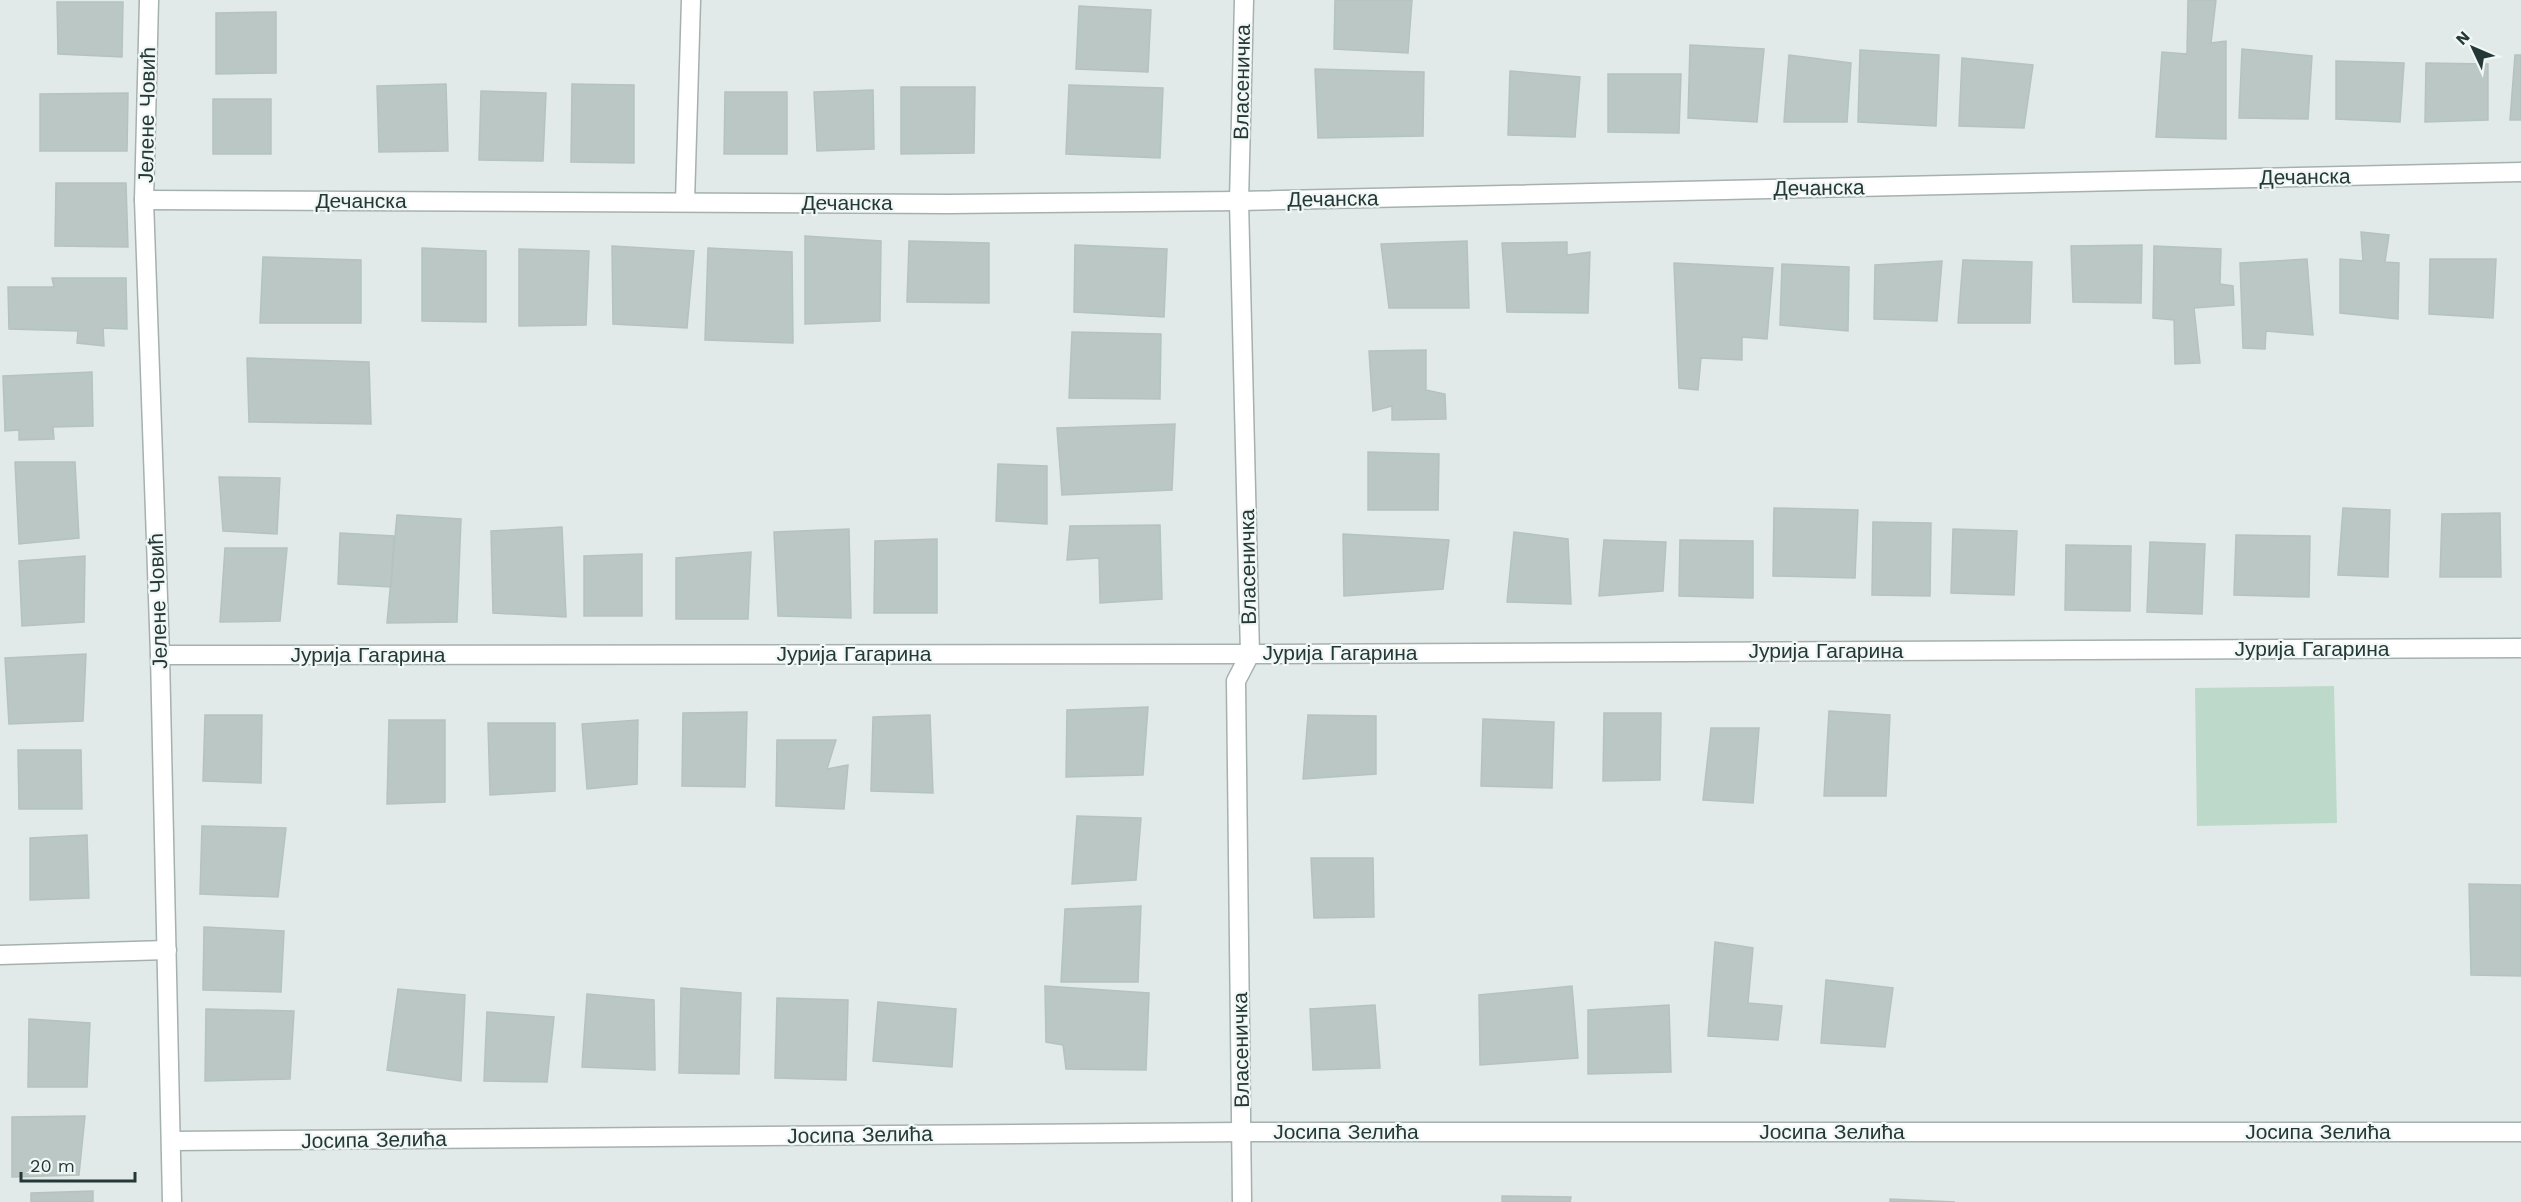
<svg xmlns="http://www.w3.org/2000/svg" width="2521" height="1202" font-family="'Work Sans',sans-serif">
<rect width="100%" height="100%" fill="#e1eae8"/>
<!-- green -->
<polygon fill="#bdd9c9" points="2334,686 2337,823 2197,826 2195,688"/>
<!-- building -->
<g fill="#bac7c4" stroke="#b5c3bf" stroke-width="1.5">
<polygon points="1335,0 1412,0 1408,53 1334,49"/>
<polygon points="2188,0 2216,0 2211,43 2226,41 2226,139 2156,137 2162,52 2187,54"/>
<polygon points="57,2 123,2 122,57 58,54"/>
<polygon points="1079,6 1151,10 1148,72 1076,69"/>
<polygon points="276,12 276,73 216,74 216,13"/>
<polygon points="1690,45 1764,49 1757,122 1688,118"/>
<polygon points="2242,49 2312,56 2308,119 2239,118"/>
<polygon points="1860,50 1939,55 1936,126 1858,122"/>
<polygon points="1789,55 1851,63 1847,122 1784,122"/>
<polygon points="2515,55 2521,55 2521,120 2510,120"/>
<polygon points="1962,58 2033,65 2024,128 1959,126"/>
<polygon points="2336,61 2404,63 2400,122 2336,119"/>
<polygon points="2426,63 2488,64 2488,120 2425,122"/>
<polygon points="1315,69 1424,72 1423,136 1318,138"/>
<polygon points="1510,71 1580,77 1575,137 1508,135"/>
<polygon points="1608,74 1681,74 1679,133 1608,132"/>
<polygon points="446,84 448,151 379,152 377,86"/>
<polygon points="572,84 634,85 634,163 571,162"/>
<polygon points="1069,85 1163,88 1160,158 1066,154"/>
<polygon points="901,87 975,87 974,153 901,154"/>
<polygon points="873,90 874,149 817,151 814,92"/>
<polygon points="481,91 546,93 543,161 479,160"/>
<polygon points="725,92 787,92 787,154 724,154"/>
<polygon points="128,93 127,151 40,151 40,94"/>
<rect x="213" y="99" width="58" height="55"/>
<polygon points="56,183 126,183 128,247 55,246"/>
<polygon points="2361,232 2389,235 2385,262 2399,263 2398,319 2340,313 2340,259 2363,261"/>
<polygon points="805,236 881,241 880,321 805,324"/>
<polygon points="909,241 989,243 989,303 907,302"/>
<polygon points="1467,241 1469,308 1389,308 1381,244"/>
<polygon points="1567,242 1567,255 1590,252 1588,313 1507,312 1502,243"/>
<polygon points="1075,245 1167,249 1164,317 1074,312"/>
<polygon points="2142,245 2141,303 2073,302 2071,246"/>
<polygon points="612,246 694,251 687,328 613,324"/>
<polygon points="2154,246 2221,249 2220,284 2233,286 2234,305 2194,308 2200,363 2175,364 2174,320 2153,318"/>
<polygon points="422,248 486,251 486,322 422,321"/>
<polygon points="708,248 792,252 793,343 705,340"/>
<polygon points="519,249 589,251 586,325 519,326"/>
<polygon points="263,257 361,260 361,323 260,323"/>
<polygon points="2307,259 2313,335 2266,331 2265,349 2243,348 2240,263"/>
<polygon points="2430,259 2496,259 2493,318 2429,314"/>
<polygon points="1963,260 2032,262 2030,323 1958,323"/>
<polygon points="1942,261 1937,321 1874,319 1875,265"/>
<polygon points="1674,263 1773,268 1767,339 1742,337 1742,360 1701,358 1698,390 1679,388"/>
<polygon points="1782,264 1849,267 1848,331 1780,325"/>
<polygon points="52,278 126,278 127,329 103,328 104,346 77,343 78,331 9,329 8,287 54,287"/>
<polygon points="1072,332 1161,334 1160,399 1069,398"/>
<polygon points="1426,350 1426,390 1445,394 1446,419 1392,420 1392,406 1373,411 1369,351"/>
<polygon points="247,358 369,362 371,424 249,422"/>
<polygon points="92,372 93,426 53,427 54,439 19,440 19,430 5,431 3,376"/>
<polygon points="1175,424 1172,490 1062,495 1057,428"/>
<polygon points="1368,452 1439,454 1438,510 1368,510"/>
<polygon points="15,462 75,462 79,538 19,544"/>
<polygon points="998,464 1047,466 1047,524 996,521"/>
<polygon points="219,477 280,478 277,534 223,531"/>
<polygon points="1774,508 1858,510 1855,578 1773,576"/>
<polygon points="2343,508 2390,510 2388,577 2338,575"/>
<polygon points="2500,513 2501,577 2440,577 2442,514"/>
<polygon points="397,515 461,519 457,622 387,623"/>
<polygon points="1873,522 1931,523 1930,596 1872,595"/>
<polygon points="1160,525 1162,599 1100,603 1099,558 1067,560 1070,526"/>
<polygon points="562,527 566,617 493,613 491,531"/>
<polygon points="849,529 851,618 778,616 774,532"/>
<polygon points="1953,529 2017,531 2014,595 1951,593"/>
<polygon points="1514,532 1568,539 1571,604 1507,602"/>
<polygon points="340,533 394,536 391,587 338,584"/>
<polygon points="1343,534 1449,540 1443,589 1344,596"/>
<polygon points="2236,535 2310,536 2309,597 2234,595"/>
<polygon points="937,539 937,613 874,613 875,541"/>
<polygon points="1604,540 1666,542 1663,591 1599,596"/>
<polygon points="1680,540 1753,541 1753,598 1679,596"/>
<polygon points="2150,542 2205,544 2202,614 2147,612"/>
<polygon points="2066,545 2131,546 2130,611 2065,610"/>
<polygon points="225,548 287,548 280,621 220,622"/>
<polygon points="751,552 748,619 676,619 676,558"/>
<polygon points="642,554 642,616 584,616 584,556"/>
<polygon points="85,556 84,622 22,626 19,561"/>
<polygon points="86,654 83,721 9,724 5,658"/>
<polygon points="1148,707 1143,775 1066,777 1067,710"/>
<polygon points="1829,711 1890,715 1886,796 1824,796"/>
<polygon points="747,712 745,787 682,786 683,713"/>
<polygon points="1604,713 1661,713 1660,780 1603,781"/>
<polygon points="205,715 262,715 261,783 203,781"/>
<polygon points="930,715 933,793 871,791 873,717"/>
<polygon points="1308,715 1376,716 1376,774 1303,779"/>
<polygon points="1483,719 1554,722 1552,788 1481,786"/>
<polygon points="389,720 445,720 445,802 387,804"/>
<polygon points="638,720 637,784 587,789 582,724"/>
<polygon points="488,723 555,723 555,791 490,795"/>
<polygon points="1711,728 1759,728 1753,803 1703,800"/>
<polygon points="777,740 836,740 827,769 848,765 844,809 776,806"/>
<polygon points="18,750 81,750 82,809 19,809"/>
<polygon points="1077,816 1141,818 1136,880 1072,884"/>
<polygon points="202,826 286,828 278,897 200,894"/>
<polygon points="87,835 89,898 30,900 30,838"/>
<polygon points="1311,858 1373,858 1374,917 1314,918"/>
<polygon points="2469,884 2521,885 2521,976 2471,975"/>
<polygon points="1141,906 1138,982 1061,982 1065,909"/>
<polygon points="204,927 284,931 281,992 203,990"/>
<polygon points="1715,942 1753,948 1748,1003 1782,1006 1778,1040 1708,1036"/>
<polygon points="1826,980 1893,988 1885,1047 1821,1043"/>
<polygon points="1045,986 1149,993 1146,1070 1066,1069 1063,1045 1046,1042"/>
<polygon points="1572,986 1578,1058 1480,1065 1479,995"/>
<polygon points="681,988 741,993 739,1074 679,1073"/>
<polygon points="398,989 465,995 461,1081 387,1070"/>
<polygon points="587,994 654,1000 655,1070 582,1067"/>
<polygon points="777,998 848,1000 846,1080 775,1078"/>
<polygon points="878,1002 956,1009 952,1067 873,1061"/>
<polygon points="1375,1005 1380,1068 1313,1070 1310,1009"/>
<polygon points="1669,1005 1671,1072 1588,1074 1588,1010"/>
<polygon points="206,1009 294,1011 290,1079 205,1081"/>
<polygon points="487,1012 554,1017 547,1082 484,1081"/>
<polygon points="29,1019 90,1023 87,1087 28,1087"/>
<polygon points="85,1116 79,1175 12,1177 12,1117"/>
<polygon points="93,1191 93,1202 31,1202 31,1193"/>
<polygon points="1502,1196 1571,1197 1570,1202 1502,1202"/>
<polygon points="1890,1199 1955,1202 1890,1202"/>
</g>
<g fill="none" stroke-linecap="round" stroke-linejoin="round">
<!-- street casing -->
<g stroke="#a5b1af" stroke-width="21">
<g id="street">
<polyline points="149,0 144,200 160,655 172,1202"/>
<polyline points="144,200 949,204 1239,201 2521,172"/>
<polyline points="685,202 691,0"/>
<polyline points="160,655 1250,654 2521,648"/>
<polyline points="0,955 167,950"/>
<polyline points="172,1141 1242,1132 2521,1132"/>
<polyline points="1242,1202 1236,681 1250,654 1239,201 1244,0"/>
</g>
</g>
<!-- street -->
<use href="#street" stroke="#fff" stroke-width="18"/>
</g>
<g text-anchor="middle" stroke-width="4.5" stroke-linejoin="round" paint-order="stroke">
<!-- street labels -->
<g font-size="21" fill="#243937" stroke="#f1f7f5">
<text transform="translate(1242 82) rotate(-89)" y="7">Власеничка</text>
<text transform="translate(147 115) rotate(-89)" y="7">Јелене Човић</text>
<text transform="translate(2305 177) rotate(-1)" y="7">Дечанска</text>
<text transform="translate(1819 188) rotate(-1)" y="7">Дечанска</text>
<text transform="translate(1333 199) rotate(-1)" y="7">Дечанска</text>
<text x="361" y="208">Дечанска</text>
<text x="847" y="210">Дечанска</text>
<text transform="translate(1248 567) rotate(-91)" y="7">Власеничка</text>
<text transform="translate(158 601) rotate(-92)" y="7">Јелене Човић</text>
<text x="2312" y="656">Јурија Гагарина</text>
<text x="1826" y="658">Јурија Гагарина</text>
<text x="1340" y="660">Јурија Гагарина</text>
<text x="854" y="661">Јурија Гагарина</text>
<text x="368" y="662">Јурија Гагарина</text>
<text transform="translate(1241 1050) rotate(-91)" y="7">Власеничка</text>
<text x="1346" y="1139">Јосипа Зелића</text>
<text x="1832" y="1139">Јосипа Зелића</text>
<text x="2318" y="1139">Јосипа Зелића</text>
<text transform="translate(860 1135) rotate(-1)" y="7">Јосипа Зелића</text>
<text transform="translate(374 1140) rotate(-1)" y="7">Јосипа Зелића</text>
</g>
</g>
<!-- north arrow -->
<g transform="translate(2473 48) rotate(314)" stroke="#f1f7f5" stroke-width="4.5" paint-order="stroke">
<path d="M0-4.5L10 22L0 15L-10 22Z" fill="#243937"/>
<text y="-9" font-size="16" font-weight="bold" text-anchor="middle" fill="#243937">N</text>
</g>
<!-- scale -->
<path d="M21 1172v9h114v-9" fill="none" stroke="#243937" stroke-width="3"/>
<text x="30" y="1172" font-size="18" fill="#243937" stroke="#f1f7f5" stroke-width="4.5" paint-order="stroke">20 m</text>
</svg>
